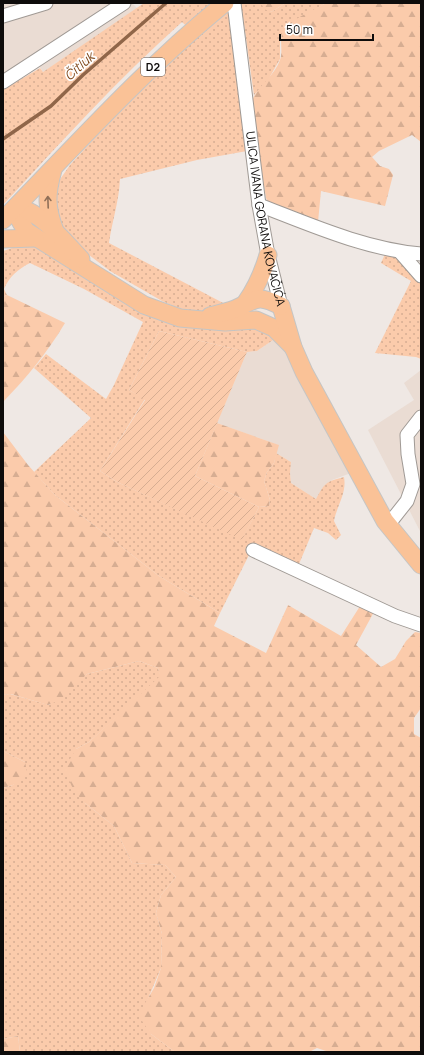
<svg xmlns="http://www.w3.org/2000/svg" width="424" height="1055" font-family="Manrope,sans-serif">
<defs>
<pattern id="grass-dots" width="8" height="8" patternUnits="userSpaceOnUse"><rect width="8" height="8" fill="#fbcbab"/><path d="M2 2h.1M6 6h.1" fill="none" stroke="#d6ad92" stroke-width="1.8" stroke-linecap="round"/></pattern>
<pattern id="forest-firs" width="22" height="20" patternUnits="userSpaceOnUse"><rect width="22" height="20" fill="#fbcbab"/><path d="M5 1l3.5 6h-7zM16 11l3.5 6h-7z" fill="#d6ad92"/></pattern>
<pattern id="garden-furrows" width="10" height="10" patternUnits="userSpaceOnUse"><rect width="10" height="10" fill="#fbcbab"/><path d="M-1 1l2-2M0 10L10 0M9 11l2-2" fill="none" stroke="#d6ad92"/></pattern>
</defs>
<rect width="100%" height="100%" fill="#efe8e4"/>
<!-- built -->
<g fill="#eadcd3">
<polygon points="3,3 132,3 138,9 43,72 34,57 3,76"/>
<polygon points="276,338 286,350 351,473 332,480 316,499 291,483 290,473 291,462 276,453 278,445 217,423 247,352 257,351"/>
<polygon points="421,370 421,533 368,430 414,400 404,383"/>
</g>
<!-- grass -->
<g fill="url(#grass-dots)">
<path d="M144,3H228L247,151L197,160L120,179C119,202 112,221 109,243L227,305L210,311H193L183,310L162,301L110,271L76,245L54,217L56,185L70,165L124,106L196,35L182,22C118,79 61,142 3,205V90L40,68L43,72Z"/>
<polygon points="241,3 261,3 271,12 286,3 326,3 286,27 280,38 280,59 268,80 254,95"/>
<path d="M21,245H30L49,254L133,303L254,326L276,338L257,351L247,352L159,331L129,390L145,399L100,471L117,482L242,539L259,507L269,506L270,500L264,481L267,472L274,463L276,453L291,462L290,473L291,483L316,499C325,483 325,482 344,477C347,493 337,505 334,521L341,535L336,540L328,533L314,528L299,564L255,543L220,613L159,576L55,495L34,472L91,418L34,368L46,354L106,399L114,385L143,322L84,289L30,263C18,269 9,277 4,289L7,295L3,297V251Z"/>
<polygon points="386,252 399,260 421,281 421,359 416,357 375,353 411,281 381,263"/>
<polygon points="139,661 158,668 161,677 89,742 76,749 85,803 114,826 132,863 165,865 176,877 161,895 156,913 162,934 161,968 147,1001 151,1034 175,1052 20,1052 18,1036 3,1039 3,788 13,785 25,762 3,751 3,695 10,694 49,705 87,674"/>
</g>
<!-- forest -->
<g fill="url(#forest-firs)">
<polygon points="261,3 286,3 271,12 264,9"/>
<path d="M326,3H421V142L412,135L379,151L372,157L380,166L389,169L393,175L385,206L321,191L318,222L270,205L266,198L251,103C257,86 274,77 280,60C284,49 277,36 286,27C293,19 316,9 326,3Z"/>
<path d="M7,295L65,323C47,353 28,376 3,402V297Z"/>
<polygon points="217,423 279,445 274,463 267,472 264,481 270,500 269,506 259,507 195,476"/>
<polygon points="3,432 28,465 55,495 159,576 220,613 214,626 266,653 288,605 341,636 362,603 375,610 356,645 381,667 395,659 406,641 415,632 421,633 421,708 414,718 414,734 421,738 421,1052 329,1052 317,1048 309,1052 175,1052 151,1034 138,1015 154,988 161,968 162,934 156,913 161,895 176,877 165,865 132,863 114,826 85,803 74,791 64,769 76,749 89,742 160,676 158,668 139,661 87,674 60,700 48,705 11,694 3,695"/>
<polygon points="3,751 25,762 27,772 13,785 3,788"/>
<polygon points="18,1036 20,1052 3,1052 3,1039"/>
</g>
<!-- garden -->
<polygon fill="url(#garden-furrows)" points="159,331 247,352 195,476 259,507 242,540 117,482 100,471 145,400 129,390"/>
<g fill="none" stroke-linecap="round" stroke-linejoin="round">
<!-- stream -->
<polyline stroke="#906649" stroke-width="3.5" points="3,139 51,106 83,75 166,3"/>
<!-- minor casing -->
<g stroke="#a09a95" stroke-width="15">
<g id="minor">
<path id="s1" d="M234,3L259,205L268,255L281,306"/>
<polyline points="3,16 46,3"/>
<polyline points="3,82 124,3"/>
<path d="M259,205C311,225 365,249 421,254"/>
<polyline points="400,252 421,276"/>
<polyline points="388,525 407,501 413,484 408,454 407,435 421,417"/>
<polyline points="253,550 395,616 421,625"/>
</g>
</g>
<!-- major casing -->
<g stroke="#c5c5c4" stroke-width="19">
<g id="major">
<path d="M53,170C46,195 46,207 55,231"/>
<polyline points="17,206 18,217 26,231 144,305 180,318 225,322 256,320 274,328 293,347"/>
<path d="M17,206C44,215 62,239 81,259"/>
<path d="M3,220C75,146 145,68 225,3"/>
<polyline points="3,239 35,238"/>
<path d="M246,302C257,287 263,272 268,255"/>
<polyline points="281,306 293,347 304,372 385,521 421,565"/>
<path d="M210,316C218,314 227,312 235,309C257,299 257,294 281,306"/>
</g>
</g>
<!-- minor -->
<use href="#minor" stroke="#fff" stroke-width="13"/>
<!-- major -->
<use href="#major" stroke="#fac297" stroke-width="17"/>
</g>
<!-- one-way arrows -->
<defs><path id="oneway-shaft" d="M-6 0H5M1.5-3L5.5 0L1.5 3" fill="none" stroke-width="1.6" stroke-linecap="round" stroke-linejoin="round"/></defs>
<use stroke="#907058" href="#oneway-shaft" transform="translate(48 202) rotate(-92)"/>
<g text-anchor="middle" stroke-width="3.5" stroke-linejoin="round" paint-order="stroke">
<!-- shield labels -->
<rect fill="#fff" stroke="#565554" stroke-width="1" x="141" y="58" width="24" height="18" rx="3"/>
<g font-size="11" font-weight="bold" fill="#0e0c0b">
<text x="153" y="71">D2</text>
</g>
<!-- street labels -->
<g font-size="12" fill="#0e0c0b" stroke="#fff">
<text dy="4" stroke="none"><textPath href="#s1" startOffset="218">ULICA IVANA GORANA KOVAČIĆA</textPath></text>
</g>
<!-- water labels -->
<g font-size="13" font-style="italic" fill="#7e4618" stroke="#fff">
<text transform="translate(79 66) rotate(-42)" y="5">Čitluk</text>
</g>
</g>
<!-- border -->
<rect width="424" height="1055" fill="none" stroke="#0e0c0b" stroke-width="8"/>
<!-- scale -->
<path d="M280 34v6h93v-6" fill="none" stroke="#0e0c0b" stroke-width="2"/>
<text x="286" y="34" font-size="12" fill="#0e0c0b" stroke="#ffffff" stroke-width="3" paint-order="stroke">50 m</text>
</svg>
